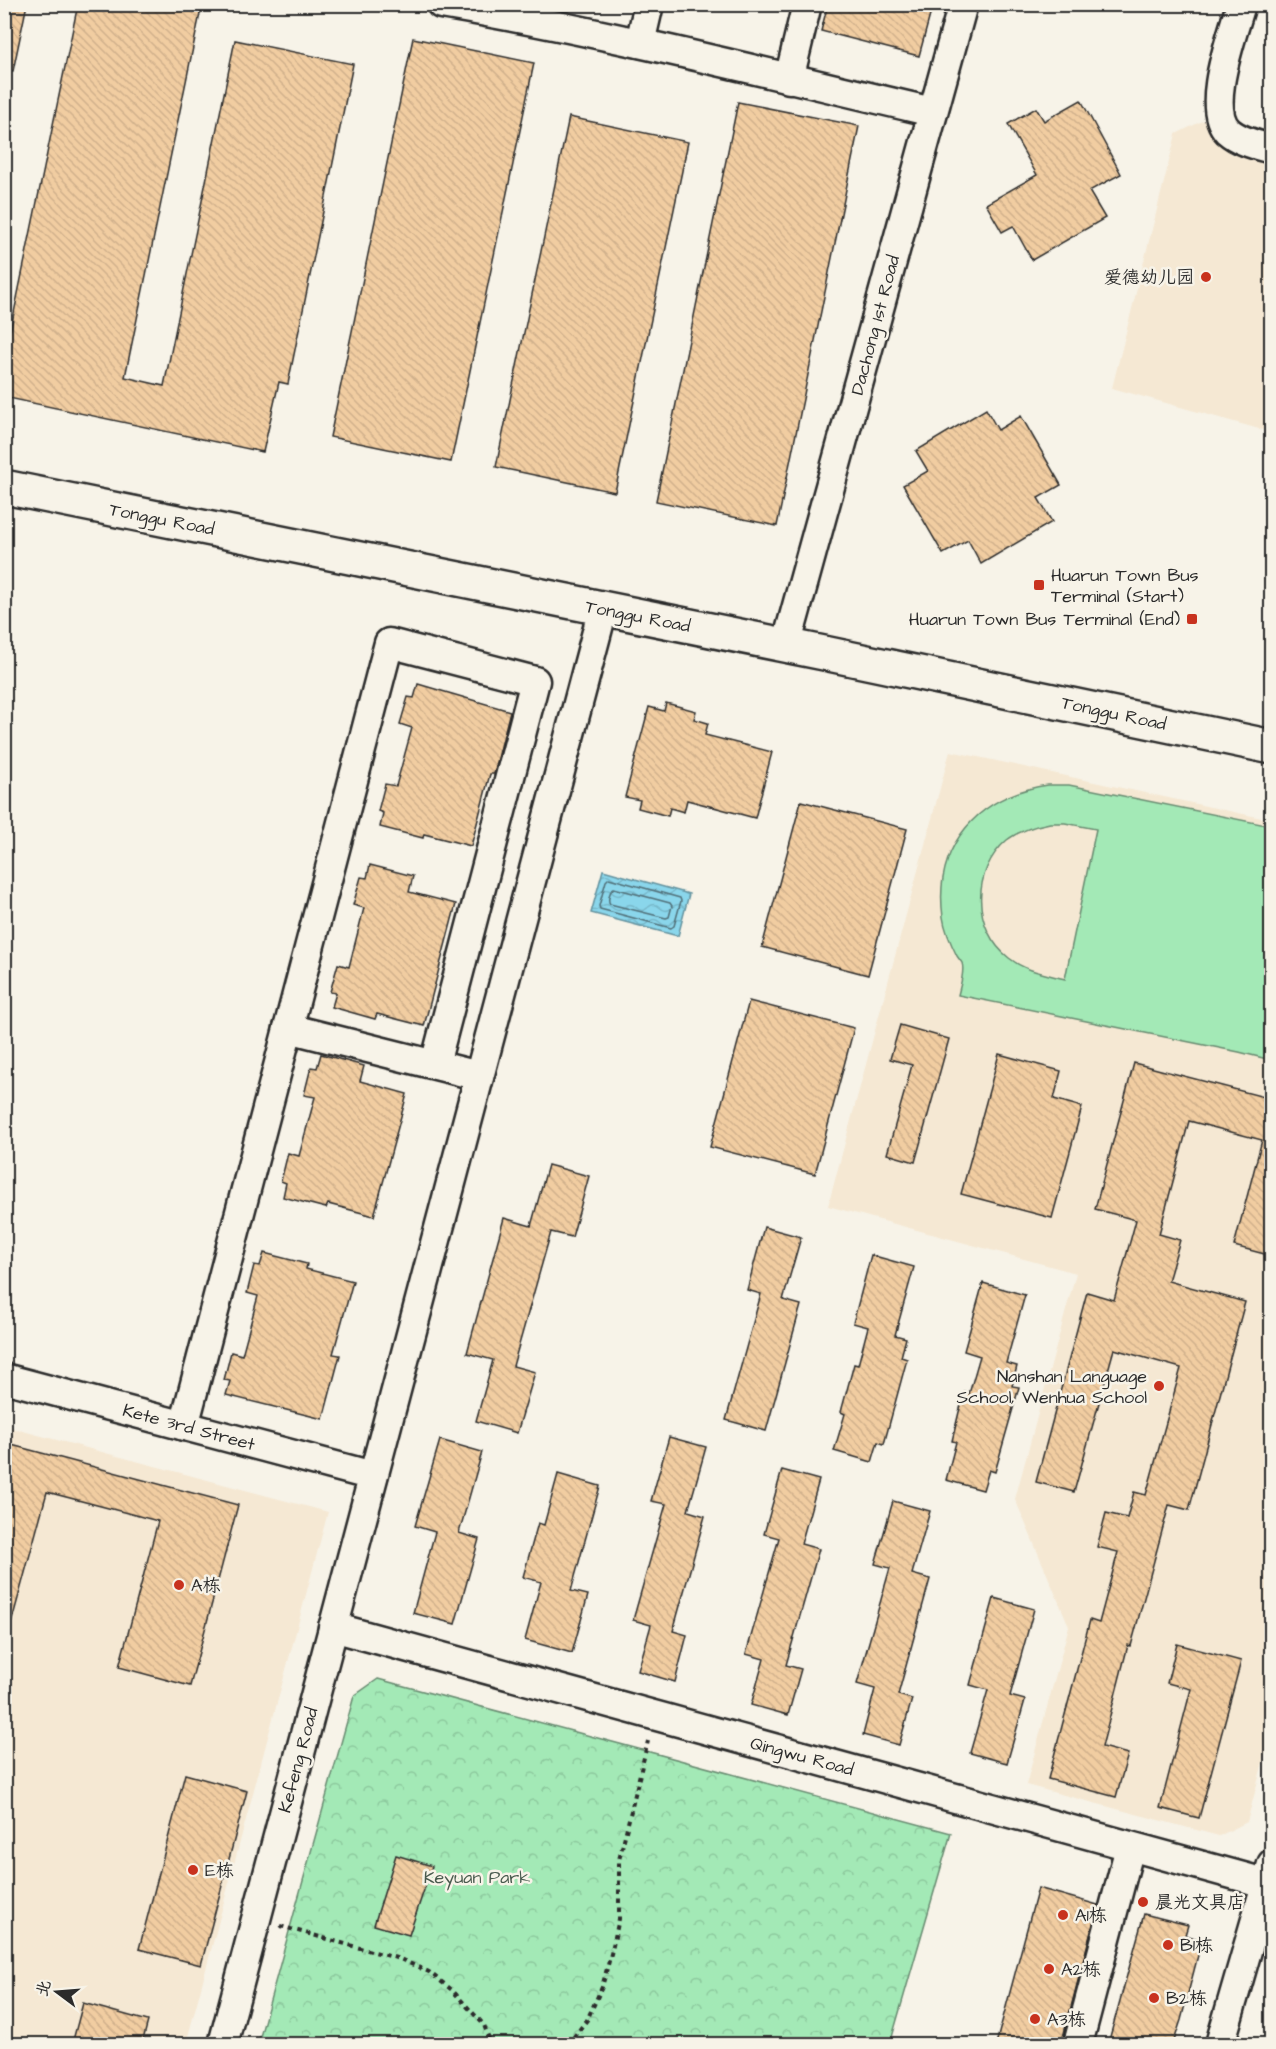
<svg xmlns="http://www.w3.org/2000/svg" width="1276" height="2049" font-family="'Architects Daughter','LXGW WenKai TC',sans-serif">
<defs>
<pattern id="forest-crowns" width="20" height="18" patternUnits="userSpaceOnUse" patternTransform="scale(1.5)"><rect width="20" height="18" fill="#a3e9b6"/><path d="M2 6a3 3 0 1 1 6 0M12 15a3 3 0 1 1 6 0" fill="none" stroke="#8cc89d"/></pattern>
<pattern id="water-waves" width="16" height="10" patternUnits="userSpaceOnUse" patternTransform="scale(1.5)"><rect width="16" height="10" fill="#8ad6eb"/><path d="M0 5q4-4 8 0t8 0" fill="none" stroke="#77b8ca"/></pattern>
<pattern id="building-back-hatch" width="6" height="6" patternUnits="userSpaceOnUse" patternTransform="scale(1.5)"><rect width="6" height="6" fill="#f1cda1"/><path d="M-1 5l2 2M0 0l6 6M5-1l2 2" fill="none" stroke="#cfb08b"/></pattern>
</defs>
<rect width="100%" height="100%" fill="#f7f3e8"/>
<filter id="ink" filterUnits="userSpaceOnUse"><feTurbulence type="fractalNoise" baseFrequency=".0167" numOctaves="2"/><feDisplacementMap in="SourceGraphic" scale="12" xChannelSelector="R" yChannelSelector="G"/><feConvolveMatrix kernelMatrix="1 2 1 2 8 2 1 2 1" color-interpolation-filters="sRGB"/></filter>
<g filter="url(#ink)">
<!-- built -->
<g fill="#f5e8d3">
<polygon points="1204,120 1232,154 1271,165 1270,432 1112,388 1176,134"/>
<polygon points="950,751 1271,820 1272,1728 1247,1822 1219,1836 1026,1785 1069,1626 1015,1499 1076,1273 828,1206"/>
<polygon points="4,1426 328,1512 186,2044 5,2044"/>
</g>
<!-- grass -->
<path fill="#a3e9b6" stroke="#678a70" stroke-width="1.5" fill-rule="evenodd" d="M1048,785H1069L1271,826V1060L1239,1052L958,995C960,987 965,971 962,963C961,961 959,959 957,956C951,944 945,931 943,917C933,845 979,795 1048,785ZM1050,823H1065L1096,829L1065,979C1046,974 1025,971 1009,958C972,929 971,871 1007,840C1020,830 1034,826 1050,823Z"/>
<!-- forest -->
<polygon fill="url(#forest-crowns)" stroke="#678a70" stroke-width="1.5" points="378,1679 951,1833 890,2044 258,2044 354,1696"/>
<!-- water -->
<polygon fill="url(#water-waves)" stroke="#64929e" stroke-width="1.5" points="603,870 689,894 678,936 591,913"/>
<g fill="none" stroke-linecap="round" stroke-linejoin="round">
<!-- shore -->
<g stroke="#516f78" stroke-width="1.5">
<polygon points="609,878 680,898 681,901 674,926 671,928 600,909 599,906 606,881"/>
<path d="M614,888L670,903L672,906L669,917L666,918L610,904C607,900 610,890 614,888Z"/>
</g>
</g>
<!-- building -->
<g fill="url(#building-back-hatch)" stroke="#2b2b2b" stroke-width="1.5">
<polygon points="4,4 27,4 13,71 4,70"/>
<polygon points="78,4 202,4 125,377 164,386 235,40 353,64 288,384 279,382 263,452 4,397 4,361"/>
<polygon points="828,4 933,4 919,56 821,31"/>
<polygon points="413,38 534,63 451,462 330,437"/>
<polygon points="1081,100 1121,174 1089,191 1105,218 1032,260 1013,226 1002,232 986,204 1037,175 1008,124 1036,108 1044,121"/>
<polygon points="738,102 859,126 777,526 656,501"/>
<polygon points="569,117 688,142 615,492 496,467"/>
<polygon points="986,409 998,430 1021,416 1061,485 1038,498 1052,522 981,564 968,540 943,554 903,485 928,471 916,451"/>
<polygon points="418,684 510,711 494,774 490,774 471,846 424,834 423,838 380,827 383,813 378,811 385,784 396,786 412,728 400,724 408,697 414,698"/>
<polygon points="666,703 696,711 694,719 708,723 705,735 772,752 755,818 687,800 684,812 670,808 668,816 638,808 640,800 625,797 649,707 664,711"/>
<polygon points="801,801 907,829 868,975 762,947"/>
<polygon points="370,865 413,876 409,892 456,904 424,1026 377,1014 375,1019 332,1007 336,993 330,992 338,964 349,967 364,908 353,905 361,877 367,878"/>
<polygon points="749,1001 854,1028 815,1174 710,1147"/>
<polygon points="900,1025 949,1039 915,1162 887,1154 912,1065 890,1059"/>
<polygon points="321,1054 364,1066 360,1081 407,1094 374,1216 328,1204 326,1208 283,1197 286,1183 281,1181 288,1153 299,1156 315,1097 304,1095 311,1067 317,1068"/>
<polygon points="999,1054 1061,1071 1054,1099 1082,1107 1052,1218 961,1194"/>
<polygon points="1134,1063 1272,1099 1272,1256 1234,1246 1262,1140 1189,1121 1159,1234 1180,1240 1168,1281 1245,1302 1189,1510 1169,1505 1131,1646 1128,1645 1102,1747 1128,1754 1116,1797 1048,1779 1090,1620 1099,1623 1118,1552 1097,1547 1106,1513 1127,1518 1134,1492 1146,1495 1181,1368 1114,1349 1074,1492 1036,1482 1087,1292 1114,1300 1136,1220 1095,1209"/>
<polygon points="548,1165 589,1176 572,1237 551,1232 513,1366 535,1372 517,1433 476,1421 493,1360 467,1353 504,1218 531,1226"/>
<polygon points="764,1227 801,1237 783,1300 801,1305 766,1431 726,1420 761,1294 747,1290"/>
<polygon points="264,1253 307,1264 306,1269 353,1281 333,1354 340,1355 323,1419 226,1395 230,1381 224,1380 231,1352 242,1355 258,1296 247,1293 254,1265 260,1266"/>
<polygon points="871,1255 914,1267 895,1335 906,1338 901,1357 907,1359 884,1444 878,1442 872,1462 834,1451 845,1414 841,1412 854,1364 858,1365 868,1327 853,1323"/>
<polygon points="983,1283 1025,1295 1006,1363 1017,1366 1012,1386 1019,1387 995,1472 989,1470 983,1490 946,1480 956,1442 952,1441 959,1412 965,1392 969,1394 980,1356 964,1351"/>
<polygon points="669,1437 706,1447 688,1511 705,1516 673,1631 687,1635 675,1682 638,1671 651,1625 633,1620 666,1504 651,1501"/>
<polygon points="440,1440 482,1452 459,1533 479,1539 455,1624 413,1613 435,1532 415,1526"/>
<polygon points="4,1443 238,1505 190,1686 119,1667 158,1521 47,1492 11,1624 4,1623"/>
<polygon points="782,1470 819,1480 801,1544 819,1549 786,1665 801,1669 788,1715 751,1705 764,1659 746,1654 779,1538 764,1534"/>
<polygon points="558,1474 600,1486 571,1591 588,1595 572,1653 525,1640 541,1582 523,1577 538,1523 544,1525"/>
<polygon points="893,1501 930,1511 912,1574 930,1579 898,1695 912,1699 899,1745 863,1735 875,1689 857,1684 890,1568 875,1564"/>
<polygon points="994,1598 1034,1609 1010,1696 1025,1700 1007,1763 970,1753 988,1690 970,1685"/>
<polygon points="1177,1644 1241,1661 1199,1818 1160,1808 1191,1689 1167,1683"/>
<polygon points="185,1774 247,1791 201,1965 139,1949"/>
<polygon points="396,1855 432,1866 409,1935 374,1925"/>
<polygon points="1038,1888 1098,1905 1062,2041 1061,2044 996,2044"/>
<polygon points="1144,1914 1188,1925 1185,1935 1202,1940 1181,2020 1173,2044 1108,2044"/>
<polygon points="83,2003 148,2021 142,2044 72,2044"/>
</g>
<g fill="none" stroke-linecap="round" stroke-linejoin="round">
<!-- minor casing -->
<g stroke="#2b2b2b" stroke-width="33">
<g id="minor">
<path d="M441,4C607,32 770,74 933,112"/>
<path d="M1241,4C1233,34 1204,107 1228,131C1239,141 1257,145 1272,149"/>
<polyline points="640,43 649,4"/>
<polyline points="789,79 807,4"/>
<polyline points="786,646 963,4"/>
<polyline points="288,1028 479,1076"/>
<polyline points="4,1378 373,1476"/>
<polyline points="184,1426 389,643 535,681 435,1064"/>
<polyline points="333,1627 1272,1885"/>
<polyline points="223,2044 603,609"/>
<polyline points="1078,2044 1130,1847"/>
<polyline points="1220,2044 1272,1864"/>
</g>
</g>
<!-- major casing -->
<g stroke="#2b2b2b" stroke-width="38">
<polyline id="major" points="4,487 824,653 1272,747"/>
</g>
<!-- path -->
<g stroke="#2b2b2b" stroke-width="4" stroke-dasharray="4.5 4.5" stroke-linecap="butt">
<polyline points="280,1926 400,1959 429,1972 452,1990 484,2025 491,2044"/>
<polyline points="568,2044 587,2020 602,1987 612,1950 619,1919 619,1860 648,1741"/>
</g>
<!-- minor -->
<use href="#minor" stroke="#f7f3e8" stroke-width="28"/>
<!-- major -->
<use href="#major" stroke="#f7f3e8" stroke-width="33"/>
</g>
</g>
<!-- markers -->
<g fill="#c8321e" stroke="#f7f3e8" stroke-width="2">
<circle cx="1206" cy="277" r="6"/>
<rect x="1033" y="579" width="12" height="12" rx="3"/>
<rect x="1186" y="613" width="12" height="12" rx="3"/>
<circle cx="1159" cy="1386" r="6"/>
<circle cx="179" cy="1585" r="6"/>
<circle cx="193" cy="1870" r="6"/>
<circle cx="1143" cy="1902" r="6"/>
<circle cx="1063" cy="1915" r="6"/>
<circle cx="1168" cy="1945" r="6"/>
<circle cx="1049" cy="1969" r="6"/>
<circle cx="1154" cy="1998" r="6"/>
<circle cx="1035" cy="2019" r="6"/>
</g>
<g text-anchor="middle" stroke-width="5" stroke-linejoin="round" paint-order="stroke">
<!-- poi labels -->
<g font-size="18" fill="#2b2b2b" stroke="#f7f3e8" text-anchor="start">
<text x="1194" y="283" text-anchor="end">爱德幼儿园</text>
<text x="1051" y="581">Huarun Town Bus<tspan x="1051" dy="21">Terminal (Start)</tspan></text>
<text x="1180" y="625" text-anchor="end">Huarun Town Bus Terminal (End)</text>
<text x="1147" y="1382" text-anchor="end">Nanshan Language<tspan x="1147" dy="21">School, Wenhua School</tspan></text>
<text x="191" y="1591">A栋</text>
<text x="205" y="1876">E栋</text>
<text x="1155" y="1908">晨光文具店</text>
<text x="1075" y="1921">A1栋</text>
<text x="1180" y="1951">B1栋</text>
<text x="1061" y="1975">A2栋</text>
<text x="1166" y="2004">B2栋</text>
<text x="1047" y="2025">A3栋</text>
</g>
<!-- street labels -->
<g font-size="18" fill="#2b2b2b" stroke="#f7f3e8">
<text transform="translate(875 325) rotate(-75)" y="6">Dachong 1st Road</text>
<text transform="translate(162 519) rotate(11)" y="6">Tonggu Road</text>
<text transform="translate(638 616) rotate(11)" y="6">Tonggu Road</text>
<text transform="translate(1114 713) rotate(12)" y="6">Tonggu Road</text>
<text transform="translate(189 1427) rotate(15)" y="6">Kete 3rd Street</text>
<text transform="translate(802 1756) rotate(15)" y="6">Qingwu Road</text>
<text transform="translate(298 1760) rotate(-75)" y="6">Kefeng Road</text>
</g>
<!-- park labels -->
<g font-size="18" fill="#495a4e" stroke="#f7f3e8">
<text x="477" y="1883">Keyuan Park</text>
</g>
</g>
<!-- margin -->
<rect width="1276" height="2049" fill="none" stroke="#f7f3e8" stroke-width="24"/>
<rect x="12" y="12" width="1252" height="2025" fill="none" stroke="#2b2b2b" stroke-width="2" filter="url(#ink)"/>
<!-- north arrow -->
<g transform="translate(57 1992) rotate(286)" stroke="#f7f3e8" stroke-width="4.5" paint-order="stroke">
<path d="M0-4.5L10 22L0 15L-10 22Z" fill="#2b2b2b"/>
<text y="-9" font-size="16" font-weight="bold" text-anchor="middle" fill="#2b2b2b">北</text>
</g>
</svg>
